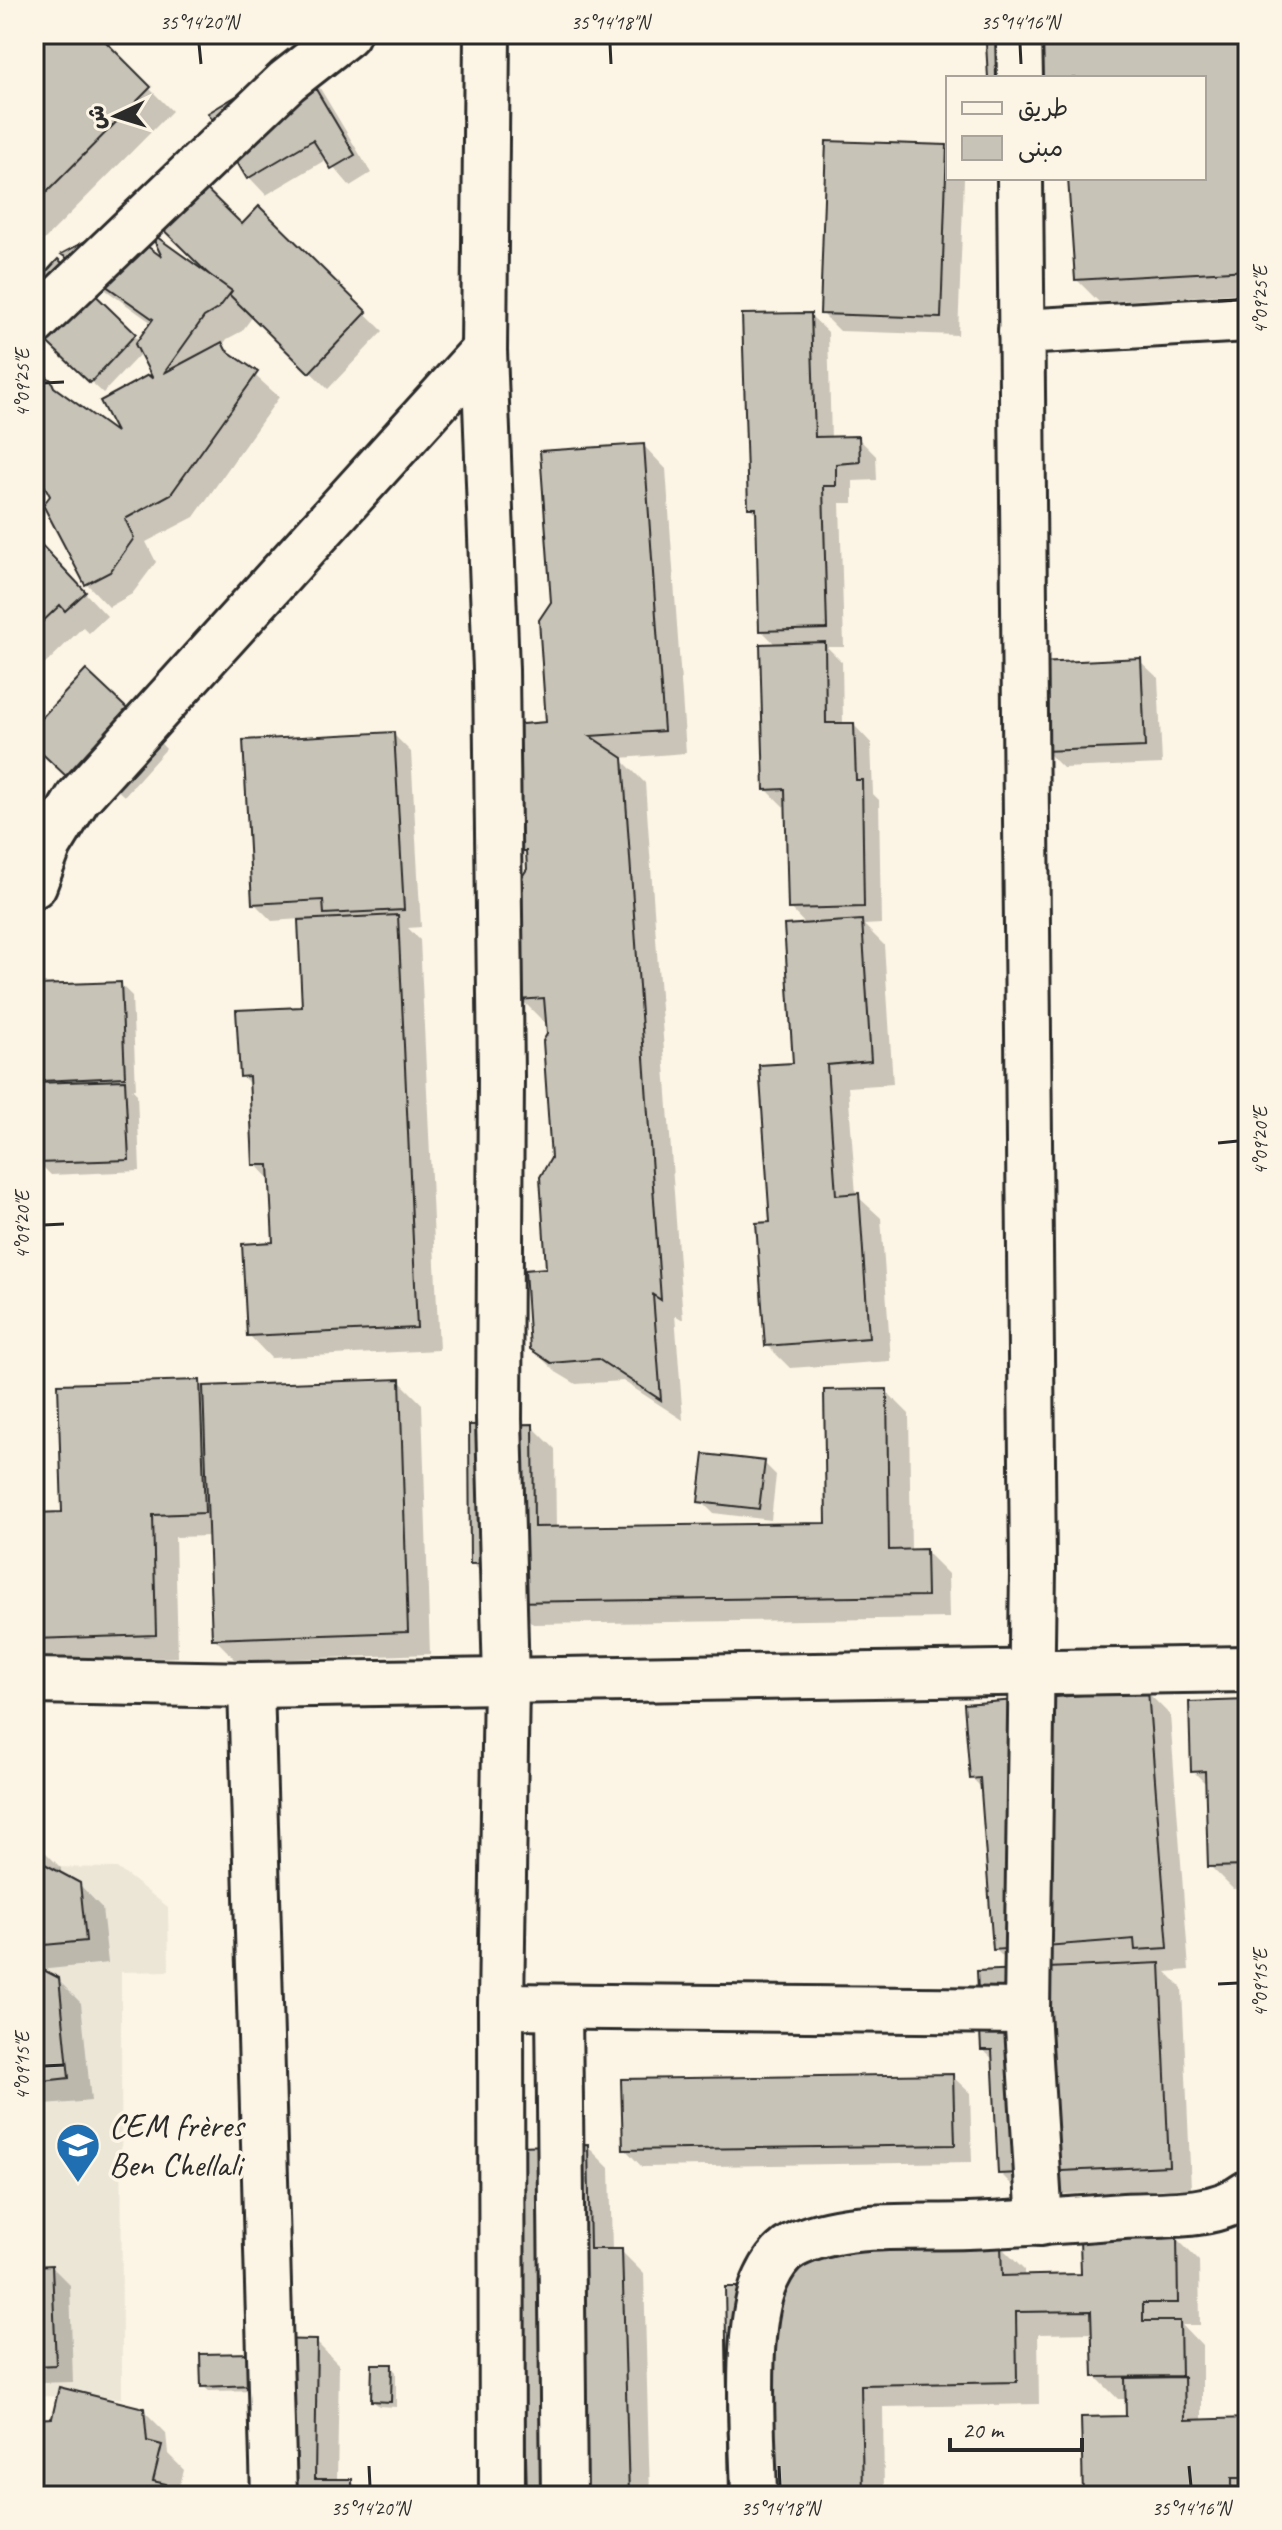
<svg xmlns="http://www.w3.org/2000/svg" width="1282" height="2530" font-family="Caveat,'Playpen Sans Arabic',sans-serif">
<rect width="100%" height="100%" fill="#fcf5e5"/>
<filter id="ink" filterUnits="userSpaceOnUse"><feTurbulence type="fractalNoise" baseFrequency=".0125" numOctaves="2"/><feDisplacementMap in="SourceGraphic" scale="16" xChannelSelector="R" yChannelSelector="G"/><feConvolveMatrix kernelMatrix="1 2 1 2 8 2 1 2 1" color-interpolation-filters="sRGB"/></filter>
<g filter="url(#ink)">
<!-- built -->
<polygon fill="#ece6d7" points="34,1805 40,1867 117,1868 168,1907 169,1971 121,1972 122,2398 34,2396"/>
<!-- shadow -->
<g fill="#0003">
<polygon points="34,34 95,34 172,111 34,250"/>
<polygon points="1165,34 1248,34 1248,293 1099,302 1076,279 1070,178 1204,178 1204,78 990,78"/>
<polygon points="315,80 371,173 350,186 327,159 266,195 249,177"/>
<polygon points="946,147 948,178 964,178 958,335 840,331 822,313"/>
<polygon points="259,209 383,331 328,389 253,316 242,331 227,339 222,346 279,397 194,517 146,542 156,562 132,594 109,607 87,584 52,496 34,466 34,372 122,439 159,387 142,352 103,393 34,328 34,288 58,262 140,341 152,323 86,276 168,263 213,280 242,227"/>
<polygon points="810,315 828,332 831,439 858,438 876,456 877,480 853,481 853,503 840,503 844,647 827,647 842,662 843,725 854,725 871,743 873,794 879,800 881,924 864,925 884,945 893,1084 848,1087 856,1195 881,1218 891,1361 790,1368 767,1345 772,1224 795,1065 807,926 790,908 788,807 784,807 766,789 777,646 761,630 758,516 750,508"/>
<polygon points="644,446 666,469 686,753 620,758 645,783 683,1320 675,1315 683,1420 623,1381 576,1384 556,1372 532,1349 548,1270 553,1159 548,1022 544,1022 521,999 529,870 528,856 522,850 549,724"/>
<polygon points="34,539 107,616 89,633 83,627 34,675"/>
<polygon points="1140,661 1158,678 1162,764 1063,768 1045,750"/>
<polygon points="34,729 155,737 166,749 124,796 112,785 34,744"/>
<polygon points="393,734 411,752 421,927 408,928 420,940 439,1350 271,1358 249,1335 275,1244 272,1182 255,1164 252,1086 242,1076 304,1009 300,919 272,921 254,903"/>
<polygon points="120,984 132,996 136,1089 132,1089 137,1094 140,1171 51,1175 39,1163 48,1084 43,1080"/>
<polygon points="399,1381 422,1404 430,1654 237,1661 214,1638 210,1536 175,1537 178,1657 34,1662 34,1515 64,1514 200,1382 205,1388"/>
<polygon points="886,1391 909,1414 911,1551 925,1551 948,1574 949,1618 533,1624 472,1563 532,1426 555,1449 556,1529 828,1525"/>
<polygon points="764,1463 776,1475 771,1520 713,1513 701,1501"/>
<polygon points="1147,1692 1170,1715 1189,1970 1166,1972 1182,1988 1191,2188 1023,2196 1000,2173 995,2061 983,2050 1017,1971 995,1949 983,1789 972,1778"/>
<polygon points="1248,1702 1248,1888 1233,1889 1210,1866 1208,1786 1193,1771"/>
<polygon points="38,1845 61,1868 61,1875 79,1884 102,1908 108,1963 39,1970 58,1980 81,2003 91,2101 34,2106 34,1846"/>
<polygon points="952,2076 970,2093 972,2162 642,2167 625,2149"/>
<polygon points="587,2146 610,2169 612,2251 621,2251 644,2274 650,2496 529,2496"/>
<polygon points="1176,2238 1199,2261 1200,2325 1182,2325 1202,2346 1202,2421 1248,2420 1248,2496 1085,2496 1128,2418 1127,2399 1118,2399 1095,2376 1094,2333 1038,2334 1039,2404 883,2407 884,2496 731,2496 1001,2247 1024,2270 1024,2277 1083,2276"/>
<polygon points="52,2267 70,2285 73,2382 34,2383 34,2268"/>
<polygon points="316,2342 339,2365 337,2481 351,2481 366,2496 263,2496"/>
<polygon points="202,2356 259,2390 209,2391 203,2386"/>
<polygon points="391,2366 396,2372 396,2407 379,2406 373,2401"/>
<polygon points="143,2410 166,2433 168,2454 184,2470 177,2496 34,2496 34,2421"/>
</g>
<!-- building -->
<g fill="#c8c3b7" stroke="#2b2b2b" stroke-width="2">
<polygon points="34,34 98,34 151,87 34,205"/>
<polygon points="1142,34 1248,34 1248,270 1075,280 1068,178 1204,178 1204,78 988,78 986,43"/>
<polygon points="298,59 355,155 331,169 313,140 247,179 208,113"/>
<polygon points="826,141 947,145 941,318 820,314"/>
<polygon points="174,157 242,224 259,206 367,312 309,373 133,200"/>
<polygon points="117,224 162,257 150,232 232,291 219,308 204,317 164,373 222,342 226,350 258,372 171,494 125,519 134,538 110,572 85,585 43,505 50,496 34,466 34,368 51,380 54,387 116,432 100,401 148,375 153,379 135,344 153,319 61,254"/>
<polygon points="58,259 136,334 90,383 34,330 34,285"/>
<polygon points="811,313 815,437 859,436 860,462 836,464 836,486 823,486 827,629 759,631 756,508 748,508 742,314"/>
<polygon points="644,444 664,731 590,736 623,758 661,1300 653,1295 661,1400 598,1359 551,1363 530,1349 525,1270 546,1268 540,1177 551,1158 543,1041 547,1034 544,998 519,1000 511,894 527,869 526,851 520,851 510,725 546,722 539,620 551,602 540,451"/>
<polygon points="34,537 86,592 65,611 60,605 34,630"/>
<polygon points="825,642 826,723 854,723 856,780 862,780 864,907 788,909 785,789 764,790 760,644"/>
<polygon points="1141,658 1145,747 1043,751 1039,663"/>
<polygon points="86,670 156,736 83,792 34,746 34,726"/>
<polygon points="394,732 404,910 324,914 323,900 252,904 243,740"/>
<polygon points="398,915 417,1328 247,1336 242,1244 273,1242 269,1165 253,1165 249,1076 240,1077 236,1010 302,1007 298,920"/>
<polygon points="862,920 871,1061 827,1065 836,1195 859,1193 869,1338 765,1346 756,1223 770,1222 759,1065 793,1063 784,925"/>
<polygon points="121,982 125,1077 41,1081 37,985"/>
<polygon points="125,1080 129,1160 37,1163 35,1083"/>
<polygon points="400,1379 408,1632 212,1639 203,1386"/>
<polygon points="200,1380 205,1513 153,1515 156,1635 34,1639 34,1513 62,1512 58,1384"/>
<polygon points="887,1389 889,1550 926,1549 927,1596 508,1602 508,1563 470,1564 469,1425 533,1424 534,1527 826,1523 824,1390"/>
<polygon points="704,1454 765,1461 759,1509 698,1502"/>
<polygon points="1148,1690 1168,1948 1135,1950 1134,1939 993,1950 980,1778 970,1779 964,1704"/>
<polygon points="1248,1700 1248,1866 1208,1867 1205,1771 1191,1772 1189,1702"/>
<polygon points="38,1843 41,1862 80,1883 86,1941 34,1946 34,1844"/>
<polygon points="1160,1963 1169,2166 998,2174 992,2050 981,2050 977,1971"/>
<polygon points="34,1965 59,1978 69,2078 34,2082"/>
<polygon points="1240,1965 1248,1965 1248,2143 1242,2143"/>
<polygon points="953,2074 955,2145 623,2150 621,2079"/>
<polygon points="588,2144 590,2249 622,2249 629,2496 527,2496 518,2146"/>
<polygon points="1177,2236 1178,2303 1143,2303 1143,2321 1180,2321 1181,2376 1093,2377 1091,2311 1016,2312 1017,2382 861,2385 863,2496 729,2496 725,2287 756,2287 755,2251 1001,2245 1002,2276 1081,2274 1080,2238"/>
<polygon points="52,2265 56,2365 34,2366 34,2266"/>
<polygon points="264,2339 317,2340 315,2479 352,2479 352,2496 261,2496"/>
<polygon points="254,2353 254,2385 201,2387 200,2354"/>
<polygon points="372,2364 392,2364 391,2402 371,2401"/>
<polygon points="1184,2377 1185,2420 1248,2418 1248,2478 1232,2478 1232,2496 1083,2496 1081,2417 1126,2416 1125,2378"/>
<polygon points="59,2387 144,2408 147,2441 162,2445 153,2481 166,2484 163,2496 34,2495 34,2419 52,2418"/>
</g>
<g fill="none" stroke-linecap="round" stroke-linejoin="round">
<!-- minor casing -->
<g stroke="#2b2b2b" stroke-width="50">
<g id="minor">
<polyline points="487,34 484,350 496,670 501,1076 499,1419 506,1681 501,2006 502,2496"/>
<polyline points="1019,34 1020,78"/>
<polyline points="34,323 287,81 347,34"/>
<polyline points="1021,332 1248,319"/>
<polyline points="34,885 49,845 78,798 484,350"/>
<polyline points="34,1681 251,1685 1248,1669"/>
<polyline points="251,1685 274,2496"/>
<polyline points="501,2006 1027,2011 1033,1569 1020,178"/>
<polyline points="559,2007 564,2496"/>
<polyline points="1027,2011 1040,2223"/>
<path d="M754,2496C753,2440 743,2327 766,2279C772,2266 780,2253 793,2246C840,2221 914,2228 967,2226C1019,2224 1072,2220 1124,2216C1163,2214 1216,2218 1248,2193"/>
</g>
</g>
<!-- minor -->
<use href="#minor" stroke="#fcf5e5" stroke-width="44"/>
</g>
</g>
<!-- ticks -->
<path fill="none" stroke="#2b2b2b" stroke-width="3" d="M199,44L201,64M610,44L611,64M1020,44L1021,64M1218,301L1238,300M44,383L64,382M1218,1143L1238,1141M44,1225L64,1224M1218,1984L1238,1983M44,2066L64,2065M369,2466L370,2486M779,2466L780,2486M1189,2466L1191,2486"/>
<!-- icons -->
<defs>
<g id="school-pin" transform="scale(2.3)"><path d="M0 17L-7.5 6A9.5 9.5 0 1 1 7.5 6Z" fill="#1f6fb2" stroke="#fcf5e5"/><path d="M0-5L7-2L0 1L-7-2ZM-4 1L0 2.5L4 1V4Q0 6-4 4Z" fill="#fff"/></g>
</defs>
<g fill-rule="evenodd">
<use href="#school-pin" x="78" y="2145"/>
</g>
<g text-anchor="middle" stroke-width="7" stroke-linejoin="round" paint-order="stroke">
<!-- poi labels -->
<g font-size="34" fill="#2b2b2b" stroke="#fcf5e5" text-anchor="start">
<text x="109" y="2137">CEM frères<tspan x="109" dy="39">Ben Chellali</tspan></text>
</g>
</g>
<!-- margin -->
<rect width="1282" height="2530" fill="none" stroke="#fcf5e5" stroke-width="88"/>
<!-- legend -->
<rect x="946" y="76" width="260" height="104" fill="#fcf5e5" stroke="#a8a49b" stroke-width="2"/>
<rect x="962" y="102" width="40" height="12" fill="#fcf5e5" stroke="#a8a49b" stroke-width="2"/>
<text x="1018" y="116" font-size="24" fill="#2b2b2b">طريق</text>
<rect x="962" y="136" width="40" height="24" fill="#c8c3b7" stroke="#a8a49b" stroke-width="2"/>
<text x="1018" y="156" font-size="24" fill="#2b2b2b">مبنى</text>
<!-- north arrow -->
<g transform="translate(116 116) rotate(266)" stroke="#fcf5e5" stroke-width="6" paint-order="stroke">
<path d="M0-6L14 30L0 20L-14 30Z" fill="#2b2b2b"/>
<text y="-12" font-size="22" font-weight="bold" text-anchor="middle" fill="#2b2b2b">ش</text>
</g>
<!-- scale -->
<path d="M950 2438v12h132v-12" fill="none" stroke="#2b2b2b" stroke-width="4"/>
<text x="962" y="2438" font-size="24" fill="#2b2b2b" stroke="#fcf5e5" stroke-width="6" paint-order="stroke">20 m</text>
<rect x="44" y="44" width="1194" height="2442" fill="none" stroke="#2b2b2b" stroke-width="3"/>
<g font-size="20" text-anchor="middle" fill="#2b2b2b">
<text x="199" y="29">35°14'20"N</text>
<text x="610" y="29">35°14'18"N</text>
<text x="1020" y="29">35°14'16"N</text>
<text transform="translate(1260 300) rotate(-90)" y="7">4°09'25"E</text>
<text transform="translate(22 383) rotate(-90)" y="7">4°09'25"E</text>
<text transform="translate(1260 1141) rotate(-90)" y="7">4°09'20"E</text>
<text transform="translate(22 1225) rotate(-90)" y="7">4°09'20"E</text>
<text transform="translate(1260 1983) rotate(-90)" y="7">4°09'15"E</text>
<text transform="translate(22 2066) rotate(-90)" y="7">4°09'15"E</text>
<text x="370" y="2515">35°14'20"N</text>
<text x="780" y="2515">35°14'18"N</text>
<text x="1191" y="2515">35°14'16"N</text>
</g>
</svg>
